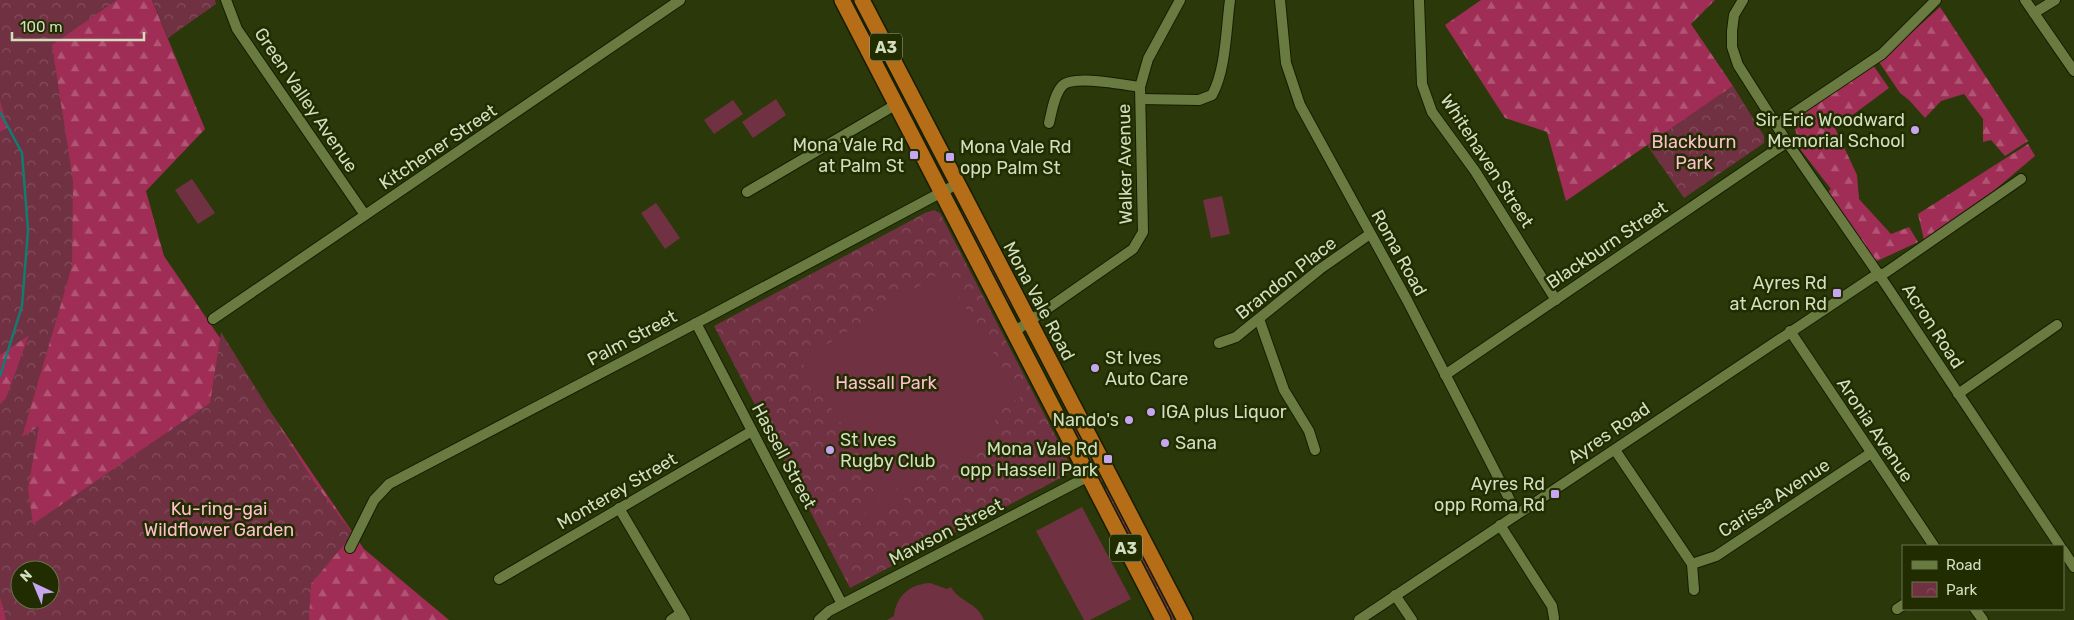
<svg xmlns="http://www.w3.org/2000/svg" width="2074" height="620" font-family="Rubik,sans-serif">
<defs>
<pattern id="grass-dots" width="8" height="8" patternUnits="userSpaceOnUse" patternTransform="scale(1.25)"><rect width="8" height="8" fill="#703143"/><path d="M2 2h.1M6 6h.1" fill="none" stroke="#844e5c" stroke-width="1.8" stroke-linecap="round"/></pattern>
<pattern id="forest-firs" width="22" height="20" patternUnits="userSpaceOnUse" patternTransform="scale(1.25)"><rect width="22" height="20" fill="#9f2d55"/><path d="M5 1l3.5 6h-7zM16 11l3.5 6h-7z" fill="#b05573"/></pattern>
<pattern id="park-crowns" width="20" height="18" patternUnits="userSpaceOnUse" patternTransform="scale(1.25)"><rect width="20" height="18" fill="#703143"/><path d="M2 6a3 3 0 1 1 6 0M12 15a3 3 0 1 1 6 0" fill="none" stroke="#844e5c"/></pattern>
</defs>
<rect width="100%" height="100%" fill="#2b380a"/>
<!-- grass -->
<g fill="url(#grass-dots)">
<polygon points="953,199 971,225 1018,316 1002,293"/>
<polygon points="1070,416 1104,480 1100,484 1069,418"/>
<polygon points="1108,488 1167,602 1174,620 1171,620 1103,490"/>
</g>
<!-- forest -->
<g fill="url(#forest-firs)" fill-rule="evenodd">
<path d="M0,0H152L205,129L146,191L164,256L364,549L449,620H0ZM20,570H50V600H20Z"/>
<polygon points="1481,0 1715,0 1691,24 1733,86 1566,201 1547,132 1505,118 1445,25"/>
<polygon points="1940,7 2028,141 2005,156 1991,140 1983,142 1983,119 1964,94 1941,101 1925,118 1909,100 1900,93 1879,62"/>
<polygon points="1873,65 1889,88 1835,128 1857,175 1859,199 1891,234 1909,227 1918,242 1873,263 1827,193 1831,189 1800,149 1794,124 1822,97"/>
<polygon points="2028,144 2035,156 1984,199 1924,240 1918,214"/>
</g>
<!-- park -->
<g fill="url(#park-crowns)" fill-rule="evenodd">
<path d="M0,0H117L52,45L73,181L72,266L22,437L39,426L28,489L33,524L210,403L221,332L314,482L353,534L311,584L309,620H6L0,597V404L6,398L29,335L0,355V132L8,127L0,101ZM20,570H50V600H20Z"/>
<polygon points="152,0 215,0 216,4 168,38"/>
<polygon points="1733,86 1764,136 1764,143 1684,198 1647,145"/>
<polygon points="934,210 940,213 1072,468 1070,473 850,588 714,326 925,213"/>
</g>
<!-- pitch -->
<g fill="#703143">
<polygon points="776,99 786,115 753,138 742,122"/>
<polygon points="733,100 743,114 714,134 704,120"/>
<polygon points="192,179 215,213 198,224 175,190"/>
<polygon points="1222,196 1230,234 1211,238 1203,200"/>
<polygon points="656,203 680,238 665,249 641,213"/>
<polygon points="943,271 1021,397 998,411 991,435 972,454 956,462 936,464 893,491 899,489 905,502 868,520 862,507 887,495 801,361"/>
<polygon points="1082,507 1131,599 1090,620 1084,620 1036,531"/>
<path d="M930,583L947,589L951,587C959,602 977,602 984,620H887L894,616C896,596 910,584 930,583Z"/>
</g>
<g fill="none" stroke-linecap="round" stroke-linejoin="round">
<!-- stream -->
<polyline stroke="#107d72" stroke-width="2.5" points="0,112 22,153 28,230 22,306 0,376"/>
<!-- minor casing -->
<g stroke="#151e01" stroke-width="12">
<g id="minor">
<polyline points="226,0 237,29 365,215"/>
<polyline points="1280,0 1286,63 1300,105 1407,300 1517,514"/>
<polyline points="1419,0 1422,84 1432,112 1475,171 1556,300"/>
<polyline points="1743,0 1734,15 1732,31 1732,47 1738,65 1787,142 1886,285 2060,546"/>
<polyline points="2025,0 2074,71"/>
<polyline points="2034,13 2055,0"/>
<path d="M1141,99L1199,100L1212,95C1226,70 1226,29 1230,0"/>
<path d="M1049,123C1052,111 1054,95 1062,86C1073,74 1124,85 1140,87"/>
<polyline points="1776,125 1882,54 1936,0"/>
<polyline points="747,192 895,105"/>
<polyline points="213,319 680,0"/>
<polyline points="1259,319 1284,390 1309,431 1315,450"/>
<polyline points="696,323 842,604"/>
<polyline points="1790,331 1934,546"/>
<polyline points="1014,332 1133,249 1143,232 1140,87 1148,59 1180,0"/>
<polyline points="1219,343 1236,337 1320,269 1370,234"/>
<polyline points="1445,375 1787,142"/>
<polyline points="1958,394 2057,325"/>
<polyline points="1615,450 1692,564"/>
<polyline points="619,508 685,620"/>
<polyline points="1500,525 1552,606 1554,618"/>
<polyline points="350,548 374,500 389,484 706,318 957,184"/>
<polyline points="2063,550 2074,567"/>
<polyline points="499,579 752,431"/>
<polyline points="1694,590 1692,564 1716,556 1871,453"/>
<polyline points="1395,595 1412,620"/>
<polyline points="1897,609 1903,605"/>
<polyline points="1975,609 1983,620"/>
<polyline points="671,620 681,613"/>
<polyline points="819,620 829,611 1089,476"/>
<polyline points="1359,620 1873,277 1885,273 2021,179"/>
</g>
</g>
<!-- highway casing -->
<g stroke="#151e01" stroke-width="18">
<g id="highway">
<polyline points="842,0 1163,620"/>
<polyline points="862,0 1185,620"/>
</g>
</g>
<!-- minor -->
<use href="#minor" stroke="#697b41" stroke-width="10"/>
<!-- highway -->
<use href="#highway" stroke="#b56d17" stroke-width="15"/>
</g>
<!-- markers -->
<g fill="#c6a6f0" stroke="#212d00" stroke-width="2">
<circle cx="1915" cy="130" r="5"/>
<rect x="909" y="150" width="10" height="10" rx="2.5"/>
<rect x="945" y="152" width="10" height="10" rx="2.5"/>
<rect x="1832" y="288" width="10" height="10" rx="2.5"/>
<circle cx="1095" cy="368" r="5"/>
<circle cx="1151" cy="412" r="5"/>
<circle cx="1129" cy="420" r="5"/>
<circle cx="1165" cy="443" r="5"/>
<circle cx="830" cy="450" r="5"/>
<rect x="1103" y="454" width="10" height="10" rx="2.5"/>
<rect x="1550" y="489" width="10" height="10" rx="2.5"/>
</g>
<g text-anchor="middle" stroke-width="5" stroke-linejoin="round" paint-order="stroke">
<!-- shield labels -->
<g fill="#212d00" stroke="#9da986" stroke-width="1">
<rect x="870" y="33.5" width="32" height="27" rx="4"/>
<rect x="1110" y="534.5" width="32" height="27" rx="4"/>
</g>
<g font-size="16" font-weight="bold" fill="#d2debf">
<text x="886" y="53">A3</text>
<text x="1126" y="554">A3</text>
</g>
<!-- street labels -->
<g font-size="18" fill="#d2debf" stroke="#212d00">
<text transform="translate(306 100) rotate(56)" y="6">Green Valley Avenue</text>
<text transform="translate(438 147) rotate(-34)" y="6">Kitchener Street</text>
<text transform="translate(1487 161) rotate(57)" y="6">Whitehaven Street</text>
<text transform="translate(1125 164) rotate(-91)" y="6">Walker Avenue</text>
<text transform="translate(1607 245) rotate(-34)" y="6">Blackburn Street</text>
<text transform="translate(1399 253) rotate(61)" y="6">Roma Road</text>
<text transform="translate(1286 278) rotate(-38)" y="6">Brandon Place</text>
<text transform="translate(1039 301) rotate(62)" y="6">Mona Vale Road</text>
<text transform="translate(1933 326) rotate(57)" y="6">Acron Road</text>
<text transform="translate(632 338) rotate(-28)" y="6">Palm Street</text>
<text transform="translate(1875 430) rotate(56)" y="6">Aronia Avenue</text>
<text transform="translate(1609 433) rotate(-34)" y="6">Ayres Road</text>
<text transform="translate(784 456) rotate(62)" y="6">Hassell Street</text>
<text transform="translate(617 491) rotate(-30)" y="6">Monterey Street</text>
<text transform="translate(1774 498) rotate(-33)" y="6">Carissa Avenue</text>
<text transform="translate(946 532) rotate(-27)" y="6">Mawson Street</text>
</g>
<!-- poi labels -->
<g font-size="18" fill="#d2debf" stroke="#212d00" text-anchor="end">
<text x="1905" y="126">Sir Eric Woodward<tspan x="1905" dy="21">Memorial School</tspan></text>
<text x="904" y="151">Mona Vale Rd<tspan x="904" dy="21">at Palm St</tspan></text>
<text x="960" y="153" text-anchor="start">Mona Vale Rd<tspan x="960" dy="21">opp Palm St</tspan></text>
<text x="1827" y="289">Ayres Rd<tspan x="1827" dy="21">at Acron Rd</tspan></text>
<text x="1105" y="364" text-anchor="start">St Ives<tspan x="1105" dy="21">Auto Care</tspan></text>
<text x="1161" y="418" text-anchor="start">IGA plus Liquor</text>
<text x="1119" y="426">Nando's</text>
<text x="840" y="446" text-anchor="start">St Ives<tspan x="840" dy="21">Rugby Club</tspan></text>
<text x="1175" y="449" text-anchor="start">Sana</text>
<text x="1098" y="455">Mona Vale Rd<tspan x="1098" dy="21">opp Hassell Park</tspan></text>
<text x="1545" y="490">Ayres Rd<tspan x="1545" dy="21">opp Roma Rd</tspan></text>
</g>
<!-- park labels -->
<g font-size="18" fill="#fdbfcd" stroke="#212d00">
<text x="1694" y="148">Blackburn<tspan x="1694" dy="21">Park</tspan></text>
<text x="886" y="389">Hassall Park</text>
<text x="219" y="515">Ku-ring-gai<tspan x="219" dy="21">Wildflower Garden</tspan></text>
</g>
</g>
<!-- legend -->
<rect x="1902" y="545" width="162" height="65" fill="#212d00" stroke="#68744c"/>
<rect x="1912" y="561" width="25" height="8" fill="#697b41" stroke="#68744c"/>
<text x="1946" y="570" font-size="15" fill="#d2debf">Road</text>
<rect x="1912" y="582" width="25" height="15" fill="url(#park-crowns)" stroke="#68744c"/>
<text x="1946" y="595" font-size="15" fill="#d2debf">Park</text>
<!-- north arrow -->
<g transform="translate(35 585) rotate(316)"><circle r="24" fill="#212d00" stroke="#68744c"/>
<path d="M0-4L9 19L0 12L-9 19Z" fill="#c6a6f0"/>
<text y="-8" font-size="14" font-weight="bold" text-anchor="middle" fill="#d2debf">N</text>
</g>
<!-- scale -->
<path d="M12 32v8h132v-8" fill="none" stroke="#d2debf" stroke-width="2.5"/>
<text x="20" y="32" font-size="15" fill="#d2debf" stroke="#212d00" stroke-width="4" paint-order="stroke">100 m</text>
</svg>
